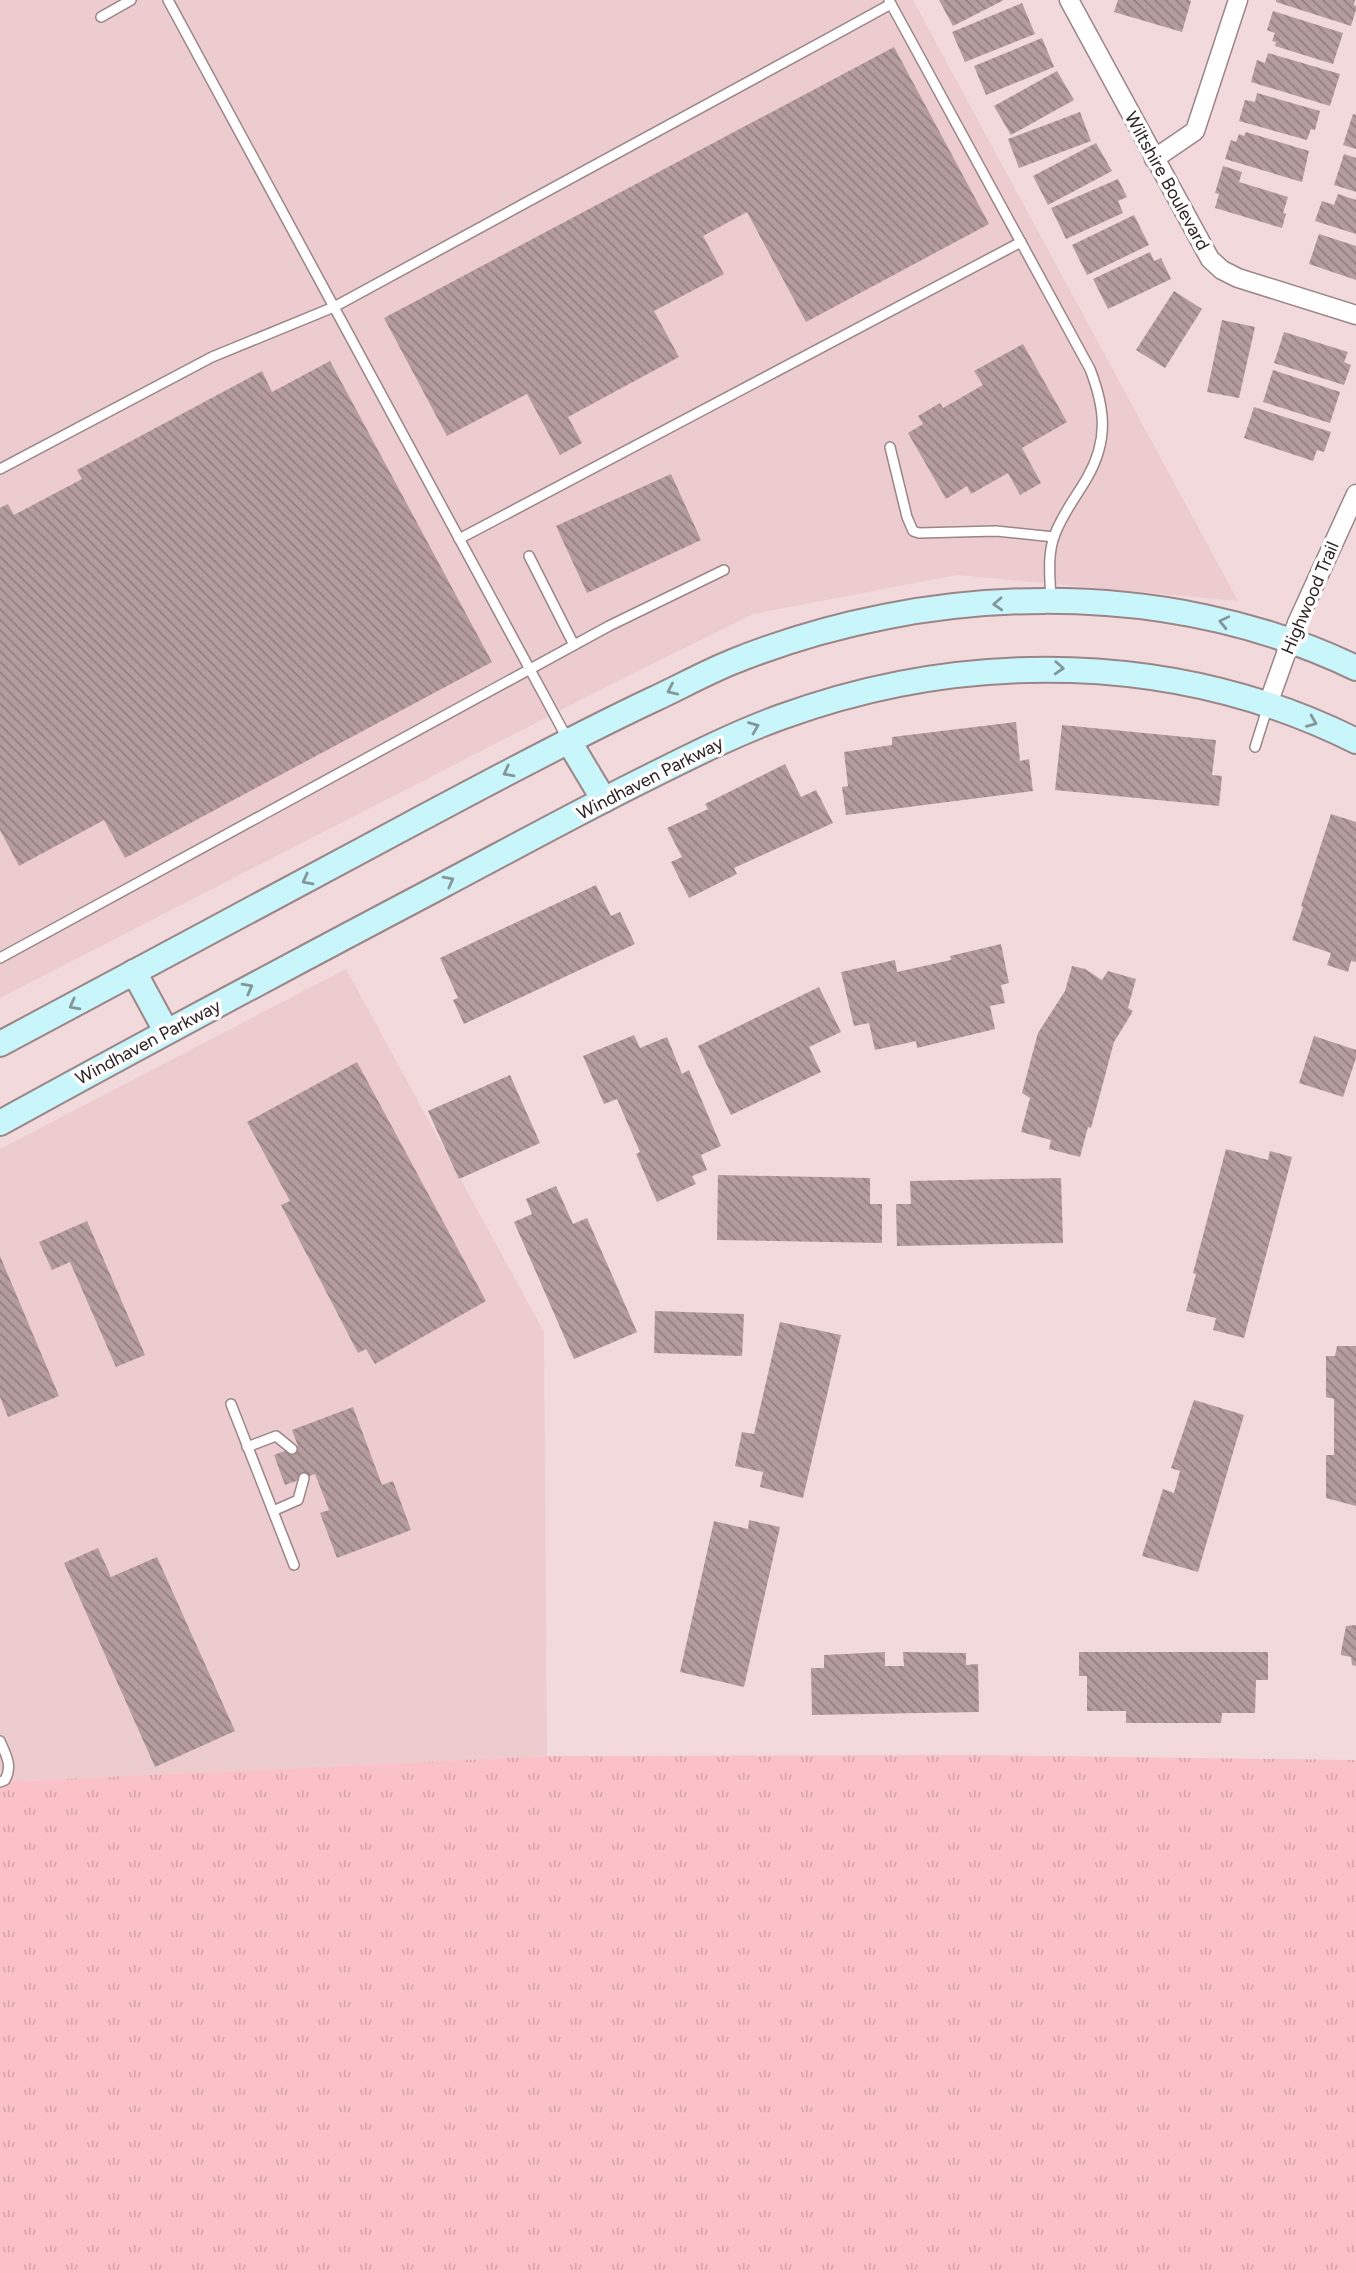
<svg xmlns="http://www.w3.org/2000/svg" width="1356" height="2273" font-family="Figtree,sans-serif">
<defs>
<pattern id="grass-tufts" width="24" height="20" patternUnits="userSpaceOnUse" patternTransform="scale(1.75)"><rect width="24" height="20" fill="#fbc1c8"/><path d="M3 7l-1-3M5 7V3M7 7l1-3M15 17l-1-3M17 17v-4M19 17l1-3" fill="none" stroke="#d7a6ac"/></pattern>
<pattern id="building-back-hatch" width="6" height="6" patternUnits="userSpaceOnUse" patternTransform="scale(1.75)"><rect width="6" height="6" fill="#b49c9f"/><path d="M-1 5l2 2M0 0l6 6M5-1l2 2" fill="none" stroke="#937f81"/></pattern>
</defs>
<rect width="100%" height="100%" fill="#f2dadc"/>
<!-- built -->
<g fill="#eccccf">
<polygon points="0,0 913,0 1238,601 957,575 753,614 598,691 0,998"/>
<polygon points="346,969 544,1332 547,1756 0,1782 0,1149"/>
</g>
<!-- grass -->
<polygon fill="url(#grass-tufts)" points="974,1755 1356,1760 1356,2273 0,2273 0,1782 547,1756"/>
<!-- building -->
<g fill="url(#building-back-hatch)">
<polygon points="939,0 1004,0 953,26"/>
<polygon points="1118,0 1189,0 1191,1 1182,32 1114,12"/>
<polygon points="1276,0 1355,0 1354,5 1356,6 1356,10 1351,26 1276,2"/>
<polygon points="1022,3 1035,34 965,62 952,32"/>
<polygon points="1273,11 1343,33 1333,64 1275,46 1276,42 1272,41 1275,33 1267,30"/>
<polygon points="1042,38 1054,67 986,95 974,66"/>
<polygon points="894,47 989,224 806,322 747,212 703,236 724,274 654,311 679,357 568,417 582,443 560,455 527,394 447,436 384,318"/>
<polygon points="1268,53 1340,74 1330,106 1251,82 1257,60 1265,63"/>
<polygon points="1057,71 1074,100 1011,135 994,106"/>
<polygon points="1257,93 1320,111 1315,130 1311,129 1307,140 1239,121 1245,100 1255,102"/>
<polygon points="1080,112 1091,141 1019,168 1008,139"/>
<polygon points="1353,114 1356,115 1356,149 1343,145"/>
<polygon points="1246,132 1309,151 1302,182 1225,159 1231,140 1236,142 1239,134 1244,136"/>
<polygon points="1096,143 1112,171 1048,205 1033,176"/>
<polygon points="1344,154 1356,158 1356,192 1334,185"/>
<polygon points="1223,166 1242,172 1239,182 1288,197 1283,213 1286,214 1282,228 1215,208 1219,194 1215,193"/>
<polygon points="1118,179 1127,197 1118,201 1123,213 1066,239 1051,208"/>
<polygon points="1338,194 1356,200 1356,234 1315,221 1322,201 1334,205"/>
<polygon points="1134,215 1149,245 1087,275 1072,245"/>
<polygon points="1319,234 1356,246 1356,280 1309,264"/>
<polygon points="1150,252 1154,261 1161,258 1171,279 1108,309 1093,279"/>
<polygon points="1174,291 1202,309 1165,368 1136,350"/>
<polygon points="1222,320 1255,327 1239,398 1207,392"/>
<polygon points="1284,332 1348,352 1344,362 1351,365 1344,385 1274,363"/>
<polygon points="1023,344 1067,422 1022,448 1041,483 1020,495 1008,473 971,494 967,486 946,499 908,433 923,424 918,416 940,403 943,408 983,385 974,371"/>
<polygon points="330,361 492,662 125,858 104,820 19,866 0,830 0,508 8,504 14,515 82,479 77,470 262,371 272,392"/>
<polygon points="1273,370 1340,392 1330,423 1263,402"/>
<polygon points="1254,407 1331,432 1324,452 1317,450 1313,461 1244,438"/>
<polygon points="671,474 701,540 587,593 556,526"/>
<polygon points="1016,722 1020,761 1029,759 1033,791 846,815 842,787 848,786 844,752 892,745 892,737"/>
<polygon points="1062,725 1216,740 1212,775 1222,776 1219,806 1055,790"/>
<polygon points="785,764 801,797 816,790 833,823 734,868 737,874 689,898 671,862 682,857 667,828 708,809 705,804"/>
<polygon points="1331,814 1356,822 1356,962 1351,961 1348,972 1327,965 1331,953 1292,940 1303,907 1301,906"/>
<polygon points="596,885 611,916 620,912 635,944 464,1024 453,1000 458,998 440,958"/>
<polygon points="1001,944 1009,983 1001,985 1005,1003 990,1006 995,1029 917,1048 916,1041 875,1050 869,1023 854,1026 841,972 895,960 897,972 951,960 950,956"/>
<polygon points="1072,966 1085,969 1102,980 1108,971 1136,979 1128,1008 1133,1011 1114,1042 1091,1128 1088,1127 1080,1157 1049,1149 1051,1140 1021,1132 1030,1098 1022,1093 1038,1033 1065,991"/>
<polygon points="819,987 841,1032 809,1047 821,1072 731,1115 698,1046"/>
<polygon points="634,1035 640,1048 667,1037 682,1074 689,1070 721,1146 701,1155 707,1170 692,1176 696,1184 657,1202 636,1154 640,1152 617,1099 604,1104 583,1056"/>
<polygon points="1314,1036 1356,1050 1356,1058 1343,1097 1299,1083"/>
<polygon points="357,1062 486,1301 375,1364 366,1349 358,1353 281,1205 290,1201 247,1122"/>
<polygon points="510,1075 540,1143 459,1179 428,1111"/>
<polygon points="1226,1149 1268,1160 1270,1151 1292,1157 1244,1338 1213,1330 1216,1318 1186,1311 1196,1274 1193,1273"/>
<polygon points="718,1175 870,1178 870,1204 882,1204 882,1243 717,1240"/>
<polygon points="1061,1178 1063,1243 897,1246 896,1204 911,1204 910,1181"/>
<polygon points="556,1186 573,1224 587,1218 637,1332 574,1359 514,1222 532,1214 526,1199"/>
<polygon points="87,1221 145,1355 116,1367 70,1262 52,1270 39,1242"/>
<polygon points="0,1256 59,1396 8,1417 0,1397"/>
<polygon points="655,1311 744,1314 742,1356 654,1353"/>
<polygon points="780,1322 841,1335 803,1498 760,1487 763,1472 735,1466 742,1432 754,1434"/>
<polygon points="1337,1346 1356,1346 1356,1506 1326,1498 1326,1455 1334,1455 1334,1399 1326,1397 1326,1356 1335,1356"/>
<polygon points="1194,1400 1244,1415 1198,1572 1142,1556 1163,1489 1174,1493 1180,1471 1171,1468"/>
<polygon points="353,1407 382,1485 393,1481 411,1530 337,1558 320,1513 329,1510 315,1474 285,1485 274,1455 298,1446 292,1430"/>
<polygon points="749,1520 780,1527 744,1687 680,1672 714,1521 748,1529"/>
<polygon points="98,1548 111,1577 157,1557 235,1731 155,1767 64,1563"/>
<polygon points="1356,1625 1356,1666 1352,1665 1351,1657 1341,1655 1341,1652 1346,1626"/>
<polygon points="885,1652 885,1666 904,1666 903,1652 966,1653 966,1665 978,1664 979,1712 812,1715 811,1668 824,1668 824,1655"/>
<polygon points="1079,1652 1268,1652 1268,1680 1256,1680 1255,1713 1222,1713 1221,1723 1126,1723 1126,1711 1087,1711 1087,1676 1079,1676"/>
</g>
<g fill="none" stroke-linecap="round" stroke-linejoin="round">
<!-- lane casing -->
<g stroke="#9b8587" stroke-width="12">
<g id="lane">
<polyline points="168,0 567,738"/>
<path d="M891,4L1090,369C1105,408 1109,440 1087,478C1076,497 1063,513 1055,534C1047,554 1050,578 1051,599"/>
<polyline points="101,17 131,0"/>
<polyline points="890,447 907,517 913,531 919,533 996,531 1054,537"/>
<polyline points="0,469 212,357 334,307 829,38 891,4 889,0"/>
<polyline points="459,539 1021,242"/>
<polyline points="529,556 574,645"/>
<polyline points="1255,747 1267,709"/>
<polyline points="0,958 609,626 724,570"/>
<polyline points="231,1404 294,1565"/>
<polyline points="247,1447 276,1436 292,1449"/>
<polyline points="273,1511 298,1500 304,1478"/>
<path d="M0,1741C6,1755 13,1766 5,1780L0,1782"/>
</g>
</g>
<!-- street casing -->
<g stroke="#9b8587" stroke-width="21">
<g id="street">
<polyline points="1069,0 1210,259 1222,270 1238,278 1356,315"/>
<polyline points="1154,159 1195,131 1238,0"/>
<polyline points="1268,704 1297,623 1356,494"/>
</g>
</g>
<!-- secondary casing -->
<g stroke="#9b8587" stroke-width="28">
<g id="secondary">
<polyline points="568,740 604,800"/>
<polyline points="134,972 166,1031"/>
<path d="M0,1044C136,971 273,898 409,825C490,782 569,739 652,700C678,688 705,673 732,662C927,583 1164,576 1356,668"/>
<path d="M0,1123C147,1042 295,963 443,885C513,848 582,810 653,775C695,754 737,733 781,717C967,649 1178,652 1356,741"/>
</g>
</g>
<!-- lane -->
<use href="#lane" stroke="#fff" stroke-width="9"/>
<!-- street -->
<use href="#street" stroke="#fff" stroke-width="18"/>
<!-- secondary -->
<use href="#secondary" stroke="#c9f6fb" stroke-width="24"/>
</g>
<!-- one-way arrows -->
<defs><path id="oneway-chevron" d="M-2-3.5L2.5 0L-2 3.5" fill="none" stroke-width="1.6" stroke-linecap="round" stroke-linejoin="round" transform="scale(1.75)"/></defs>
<g stroke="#83979a">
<use href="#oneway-chevron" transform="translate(998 604) rotate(177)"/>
<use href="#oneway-chevron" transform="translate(1224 622) rotate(-167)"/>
<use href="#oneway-chevron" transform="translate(1059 668) rotate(3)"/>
<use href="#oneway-chevron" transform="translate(672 690) rotate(155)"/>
<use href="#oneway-chevron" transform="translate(1312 722) rotate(22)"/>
<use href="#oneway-chevron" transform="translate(754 727) rotate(-22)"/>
<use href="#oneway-chevron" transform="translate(508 772) rotate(152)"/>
<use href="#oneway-chevron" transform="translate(307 880) rotate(152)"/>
<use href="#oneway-chevron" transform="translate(449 881) rotate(-28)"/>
<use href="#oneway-chevron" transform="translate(248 988) rotate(-28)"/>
<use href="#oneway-chevron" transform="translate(74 1005) rotate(152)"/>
</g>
<g text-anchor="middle" stroke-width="7" stroke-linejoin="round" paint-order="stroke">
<!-- street labels -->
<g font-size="18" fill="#2d2324" stroke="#fff">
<text transform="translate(1167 181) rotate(61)" y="6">Wiltshire Boulevard</text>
<text transform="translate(1310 598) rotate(-67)" y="6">Highwood Trail</text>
<text transform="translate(650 778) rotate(-27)" y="6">Windhaven Parkway</text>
<text transform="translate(148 1042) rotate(-28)" y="6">Windhaven Parkway</text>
</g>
</g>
</svg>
